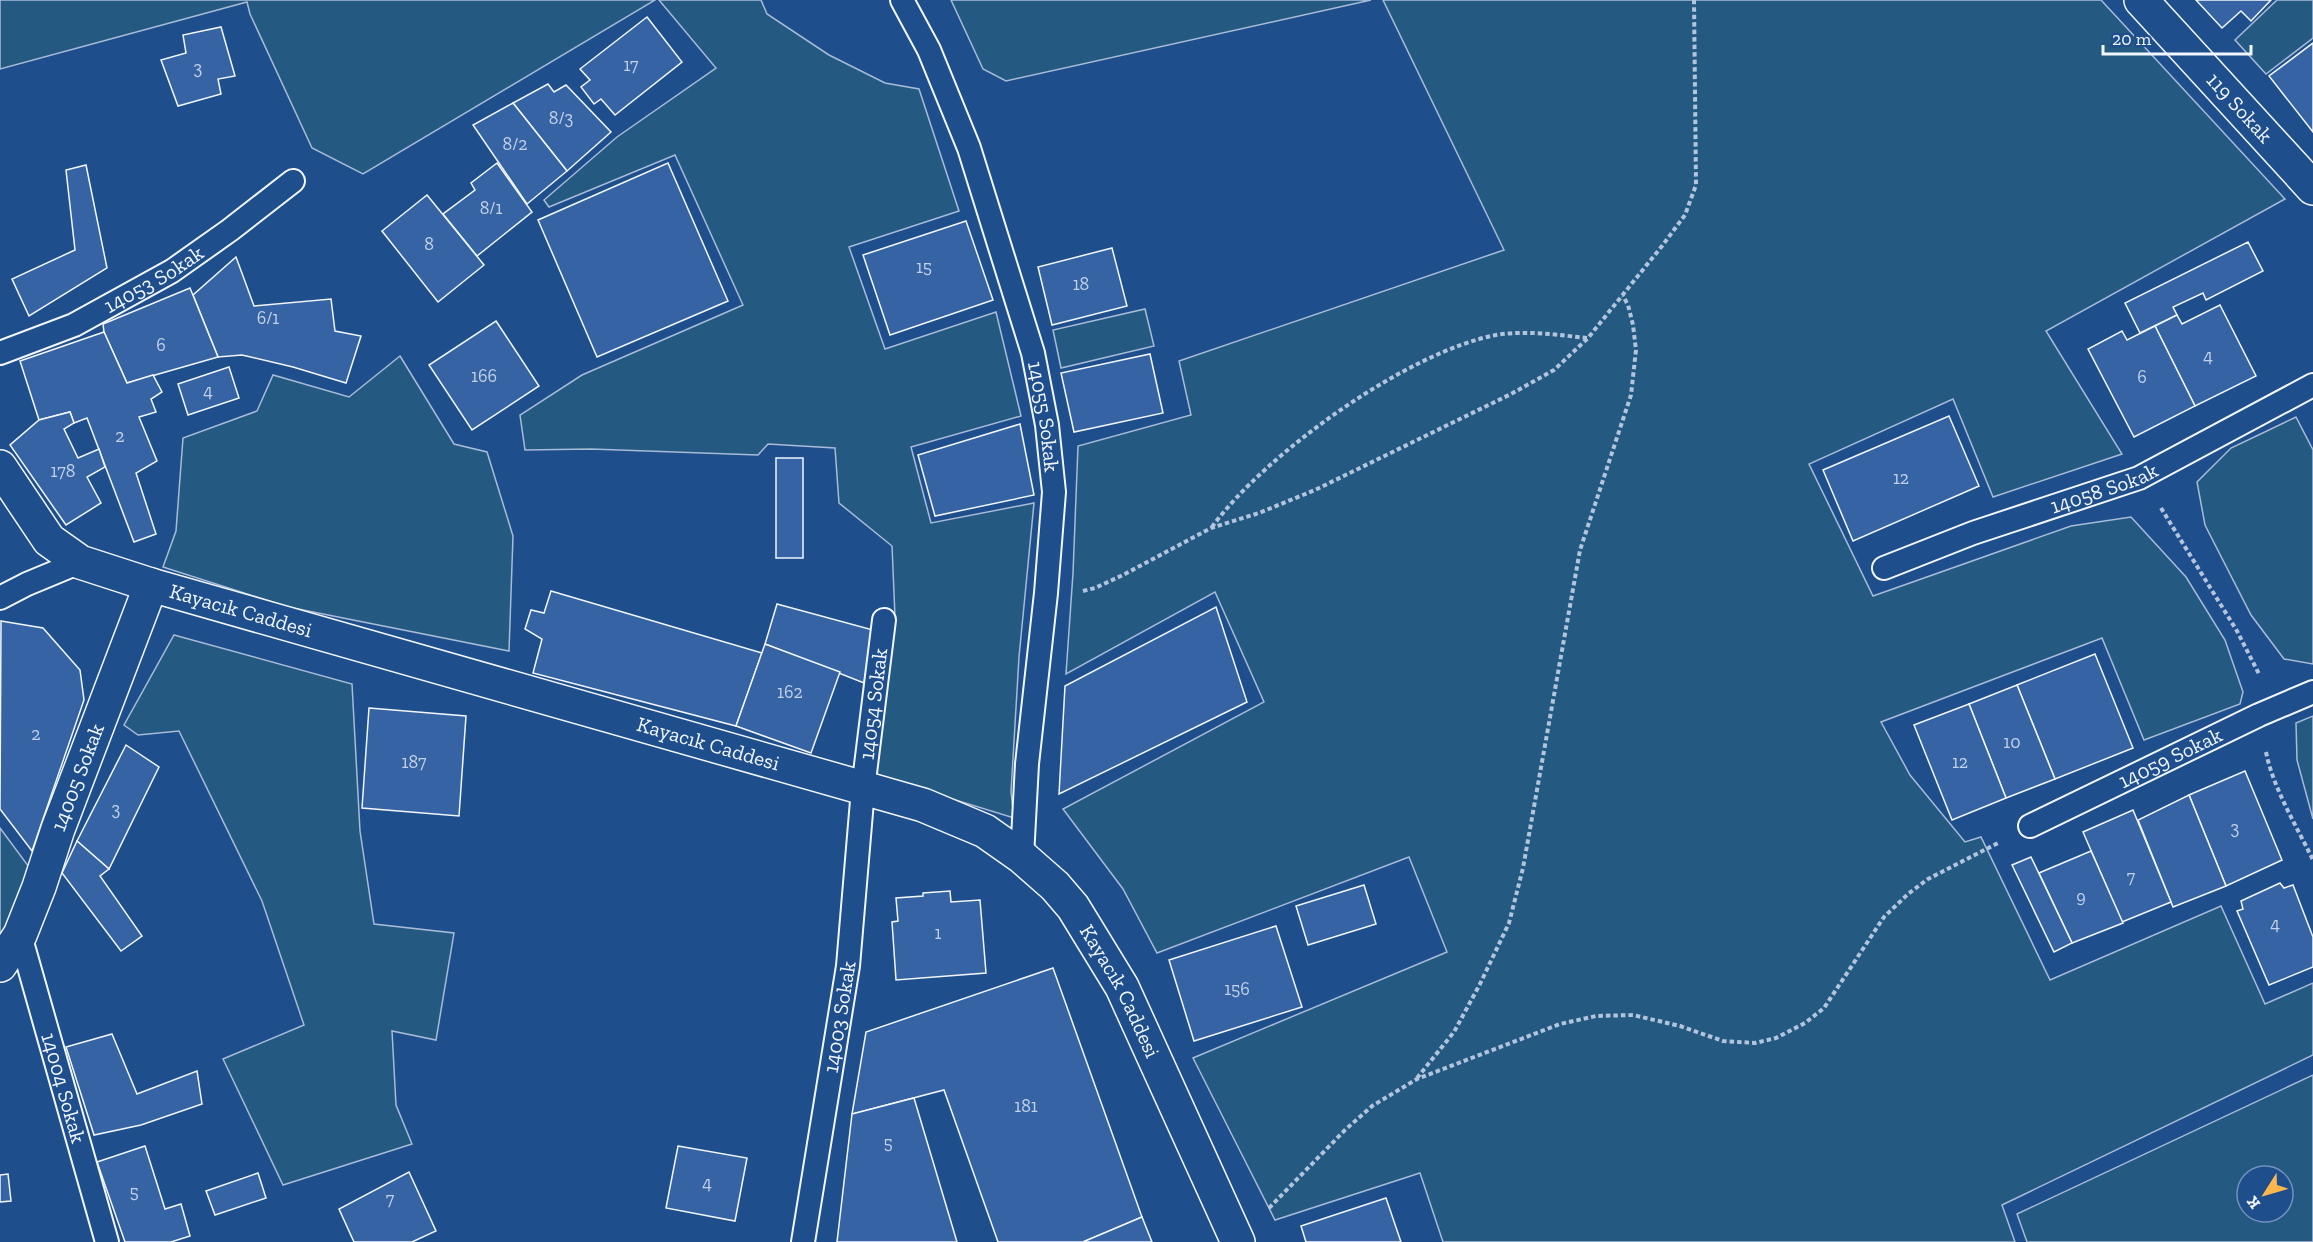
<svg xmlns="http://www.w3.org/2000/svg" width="2313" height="1242" font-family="'Zilla Slab',serif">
<rect width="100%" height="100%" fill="#1f4e8c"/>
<!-- green -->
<g fill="#245a82" stroke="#a8bbd7" stroke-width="1.5" fill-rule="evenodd">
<polygon points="0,0 655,0 363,174 312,148 250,14 247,2 0,69"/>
<polygon points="659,0 761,0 767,14 829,55 885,83 919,89 959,211 849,247 885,349 996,312 1021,416 911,447 931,523 1034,503 1019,657 1011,792 1014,818 874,775 895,617 892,546 839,503 835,448 768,444 758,455 591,449 525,450 520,415 582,375 743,305 675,155 549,207 544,200 617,137 716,68"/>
<polygon points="951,0 1371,0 1006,81 983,69"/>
<polygon points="1383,0 2101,0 2285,199 2046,331 2122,454 1993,497 1953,399 1809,464 1873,596 2071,526 2131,517 2186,577 2225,640 2243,692 2240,704 2144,740 2102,638 1881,722 1910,775 1965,842 1981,837 2050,980 2221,906 2265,1004 2313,983 2313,1055 2002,1205 2015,1242 1443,1242 1420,1173 1275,1220 1193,1058 1447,952 1409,857 1157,953 1123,889 1063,809 1264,702 1215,592 1066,674 1073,573 1078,446 1191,415 1179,361 1504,250"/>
<polygon points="2277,0 2313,0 2313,38 2266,74 2235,40"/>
<polygon points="1145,309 1154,346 1061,368 1053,330"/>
<polygon points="400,356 454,444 487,452 513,536 509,651 288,607 163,567 176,531 183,438 257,411 273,375 349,397"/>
<polygon points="2296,417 2313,450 2313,664 2284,659 2251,615 2205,525 2197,482 2231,448"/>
<polygon points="174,635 352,684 360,831 374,924 454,933 436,1040 392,1031 396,1105 412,1144 283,1185 223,1059 304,1025 262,901 179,731 138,735 124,725"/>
<polygon points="2313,716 2313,819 2297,760 2296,723"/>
<polygon points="0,828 29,867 0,944"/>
<path d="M2313,1075V1242H2027L2017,1214ZM2247,1176H2283V1212H2247Z"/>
</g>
<!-- building -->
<g fill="#3563a3" stroke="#f2f6ff" stroke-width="1.5">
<polygon points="2196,0 2271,0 2251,21 2241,11 2222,28"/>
<polygon points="647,17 682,62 615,115 601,99 594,104 581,87 590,80 580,69"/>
<polygon points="221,27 235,76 218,79 221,94 178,106 161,60 186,53 183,35"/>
<polygon points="2313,43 2313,132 2269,76"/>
<polygon points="548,84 554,92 566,85 611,132 567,171 513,103"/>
<polygon points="513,103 567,171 527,204 473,125"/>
<polygon points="497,163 532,212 477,256 443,214 475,190 471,183"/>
<polygon points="668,163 728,301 597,357 538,220"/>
<polygon points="86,165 107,268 29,316 12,279 75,250 66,170"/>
<polygon points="427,195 484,265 438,302 382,231"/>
<polygon points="966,221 993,300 890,335 863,255"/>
<polygon points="2248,242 2263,271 2206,300 2203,293 2173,307 2177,315 2140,333 2125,303"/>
<polygon points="1112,248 1127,306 1052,325 1038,267"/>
<polygon points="236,257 254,306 331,299 335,331 361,336 346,383 293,367 242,355 218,357 193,295"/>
<polygon points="190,288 218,357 127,383 104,332 103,324"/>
<polygon points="2220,305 2256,376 2195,406 2155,326 2177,315 2182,324"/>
<polygon points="496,321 539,386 472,430 429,365"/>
<polygon points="2155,326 2195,406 2134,437 2088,349 2122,331 2127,340"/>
<polygon points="104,332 127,383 153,375 162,392 151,399 156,412 139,417 157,461 136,473 156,534 134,542 87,418 74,423 70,412 39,420 20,361"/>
<polygon points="1150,354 1163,413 1074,432 1061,373"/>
<polygon points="229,367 239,398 188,415 178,384"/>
<polygon points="70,412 74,423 64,429 78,458 99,449 105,467 87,477 101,503 66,525 10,445 39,420"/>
<polygon points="1949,416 1979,486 1853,541 1823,470"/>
<polygon points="1020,424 1034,495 935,516 918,455"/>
<rect x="776" y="458" width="27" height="100"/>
<polygon points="551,591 762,653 736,726 533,673 542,639 525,629 531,610 544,613"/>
<polygon points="777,604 873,630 864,683 765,644"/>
<polygon points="1216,607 1247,702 1059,794 1065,686"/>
<polygon points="1,621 43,628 80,670 84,700 32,851 0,809"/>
<polygon points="765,644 840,672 811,753 736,726"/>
<polygon points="2095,654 2133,748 2055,779 2017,685"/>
<polygon points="2017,685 2055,779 2006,798 1969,704"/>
<polygon points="1969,704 2006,798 1952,820 1914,725"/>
<polygon points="369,708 466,716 459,816 362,808"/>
<polygon points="126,745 159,767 109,869 77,841"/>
<polygon points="2245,771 2282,860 2226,886 2189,795"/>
<polygon points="2189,795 2226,886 2173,907 2138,820"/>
<polygon points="2133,810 2171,902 2122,922 2083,832"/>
<polygon points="77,841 109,869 100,876 142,936 121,951 62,873"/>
<polygon points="2091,851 2123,923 2072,943 2039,873"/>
<polygon points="2031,857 2072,943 2054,952 2012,865"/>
<polygon points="2280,883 2284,888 2293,885 2313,937 2313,967 2269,985 2237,911 2243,909 2241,901"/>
<polygon points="1364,885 1376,924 1308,945 1296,906"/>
<polygon points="950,891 951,902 980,900 986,973 896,980 892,922 898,921 896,898 923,896 923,893"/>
<polygon points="1276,926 1302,1007 1194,1041 1169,960"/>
<polygon points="1053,968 1142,1217 1083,1242 998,1242 944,1090 852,1114 866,1032"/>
<polygon points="112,1034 137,1094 197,1071 202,1104 141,1125 94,1135 66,1047"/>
<polygon points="914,1098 957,1242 837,1242 852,1114"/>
<polygon points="145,1146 165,1209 181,1204 190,1236 171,1242 125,1242 97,1162"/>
<polygon points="678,1146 747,1158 735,1221 666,1208"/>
<polygon points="409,1172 436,1231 412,1242 354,1242 339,1209"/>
<polygon points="258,1173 266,1198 215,1215 206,1191"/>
<polygon points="8,1174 11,1201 0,1202 0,1175"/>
<polygon points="1386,1198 1401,1242 1306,1242 1301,1226"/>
<polygon points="1142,1217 1152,1242 1083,1242"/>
</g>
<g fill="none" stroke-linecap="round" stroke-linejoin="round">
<!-- service casing -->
<g stroke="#f2f6ff" stroke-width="26">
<g id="service">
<path id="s1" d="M902,0L929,50L969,148L1033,353L1047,425L1054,492L1046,593L1027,764L1022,857"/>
<path id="s2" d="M0,353L74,325L172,271L230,230L293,181"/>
<path id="s3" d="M1884,568L1973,533L2139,478L2313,385"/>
<polyline points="0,598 27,584 80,562"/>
<path id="s4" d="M2030,826L2259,715L2313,692"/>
<path id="s5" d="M20,935L107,1242"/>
<path id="s6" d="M803,1242L848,966L863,789L884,620"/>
</g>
</g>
<!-- minor casing -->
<g stroke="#f2f6ff" stroke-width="36">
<g id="minor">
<path id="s7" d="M0,965L20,935L39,887L58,829L151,585"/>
</g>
</g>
<!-- tertiary casing -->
<g stroke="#f2f6ff" stroke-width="36">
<g id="tertiary">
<path id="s8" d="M2141,0L2313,188"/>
</g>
</g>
<!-- secondary casing -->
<g stroke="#f2f6ff" stroke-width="36">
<g id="secondary">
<path id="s9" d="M0,467L49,540L80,562L151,585L923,805L985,831L1022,857L1055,886L1073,907L1122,987L1238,1242"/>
</g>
</g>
<!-- path -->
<g stroke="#b3c4dc" stroke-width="4" stroke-dasharray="4.5 3" stroke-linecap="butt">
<polyline points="2161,508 2237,631 2259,674"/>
<path d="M1212,527C1265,454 1407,352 1496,335C1526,330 1558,335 1587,338"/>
<polyline points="1083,591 1095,588 1123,575 1211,528 1259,513 1315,490 1511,394 1554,370 1588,338 1662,246 1685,215 1696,185 1694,0"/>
<path d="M2266,752C2273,788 2297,827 2313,860"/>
<polyline points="1417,1078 1454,1032 1480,984 1509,923 1523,868 1580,550 1631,395 1636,350 1633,325 1628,305 1623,296"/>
<polyline points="1269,1208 1345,1130 1372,1106 1417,1079 1560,1024 1596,1016 1633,1015 1680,1026 1723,1041 1755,1043 1776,1038 1805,1023 1824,1008 1884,917 1908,894 1928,879 1998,843"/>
</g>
<!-- service -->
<use href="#service" stroke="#1f4e8c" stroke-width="22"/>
<!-- minor -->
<use href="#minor" stroke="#1f4e8c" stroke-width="33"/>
<!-- tertiary -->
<use href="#tertiary" stroke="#1f4e8c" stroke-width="33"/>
<!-- secondary -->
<use href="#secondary" stroke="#1f4e8c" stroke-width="33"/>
</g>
<g text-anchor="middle" stroke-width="4.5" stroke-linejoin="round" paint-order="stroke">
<!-- number labels -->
<g font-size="18" fill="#c3d1e8">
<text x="631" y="71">17</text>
<text x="198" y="74">3</text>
<text x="561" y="124">8/3</text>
<text x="515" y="150">8/2</text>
<text x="491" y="214">8/1</text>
<text x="429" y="250">8</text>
<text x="924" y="273">15</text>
<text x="1081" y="290">18</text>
<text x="268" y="324">6/1</text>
<text x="161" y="351">6</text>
<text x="2208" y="362">4</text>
<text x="484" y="382">166</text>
<text x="2142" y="383">6</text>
<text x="208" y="397">4</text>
<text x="120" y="442">2</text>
<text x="63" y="477">178</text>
<text x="1901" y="484">12</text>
<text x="790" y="698">162</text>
<text x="36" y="740">2</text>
<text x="2012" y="748">10</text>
<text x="414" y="768">187</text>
<text x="1960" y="768">12</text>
<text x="116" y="815">3</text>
<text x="2235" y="834">3</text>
<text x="2131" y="883">7</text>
<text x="2081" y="903">9</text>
<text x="2275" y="930">4</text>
<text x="938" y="939">1</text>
<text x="1237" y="995">156</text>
<text x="1026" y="1112">181</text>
<text x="888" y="1149">5</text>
<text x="707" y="1189">4</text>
<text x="134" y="1198">5</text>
<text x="390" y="1205">7</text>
</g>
<!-- street labels -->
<g font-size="21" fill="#f2f6ff" stroke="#1f4e8c">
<text dy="7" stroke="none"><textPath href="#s8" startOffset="146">119 Sokak</textPath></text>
<text dy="7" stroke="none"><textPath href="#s2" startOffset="171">14053 Sokak</textPath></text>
<text dy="7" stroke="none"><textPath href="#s1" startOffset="442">14055 Sokak</textPath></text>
<text dy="7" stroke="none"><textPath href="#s3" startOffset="234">14058 Sokak</textPath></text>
<text dy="7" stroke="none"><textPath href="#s9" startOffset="294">Kayacık Caddesi</textPath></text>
<text dy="7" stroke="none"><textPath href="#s6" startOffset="543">14054 Sokak</textPath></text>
<text dy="7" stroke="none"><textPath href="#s9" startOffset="780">Kayacık Caddesi</textPath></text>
<text dy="7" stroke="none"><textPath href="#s4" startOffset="156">14059 Sokak</textPath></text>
<text dy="7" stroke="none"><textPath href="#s7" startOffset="204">14005 Sokak</textPath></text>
<text dy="7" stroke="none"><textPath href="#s9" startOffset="1284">Kayacık Caddesi</textPath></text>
<text dy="7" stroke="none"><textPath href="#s6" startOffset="228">14003 Sokak</textPath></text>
<text dy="7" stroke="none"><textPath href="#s5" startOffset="159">14004 Sokak</textPath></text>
</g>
</g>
<!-- north arrow -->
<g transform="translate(2265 1194) rotate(233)"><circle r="28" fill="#1f4e8c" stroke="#7391ba" stroke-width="1.5"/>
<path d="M0-4.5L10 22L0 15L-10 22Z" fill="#ffb74d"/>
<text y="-9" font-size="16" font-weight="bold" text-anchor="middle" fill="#f2f6ff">K</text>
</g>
<!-- scale -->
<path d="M2103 45v9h148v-9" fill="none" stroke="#f2f6ff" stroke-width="3"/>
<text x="2112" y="45" font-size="18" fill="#f2f6ff" stroke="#1f4e8c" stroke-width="4.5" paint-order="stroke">20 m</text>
</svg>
